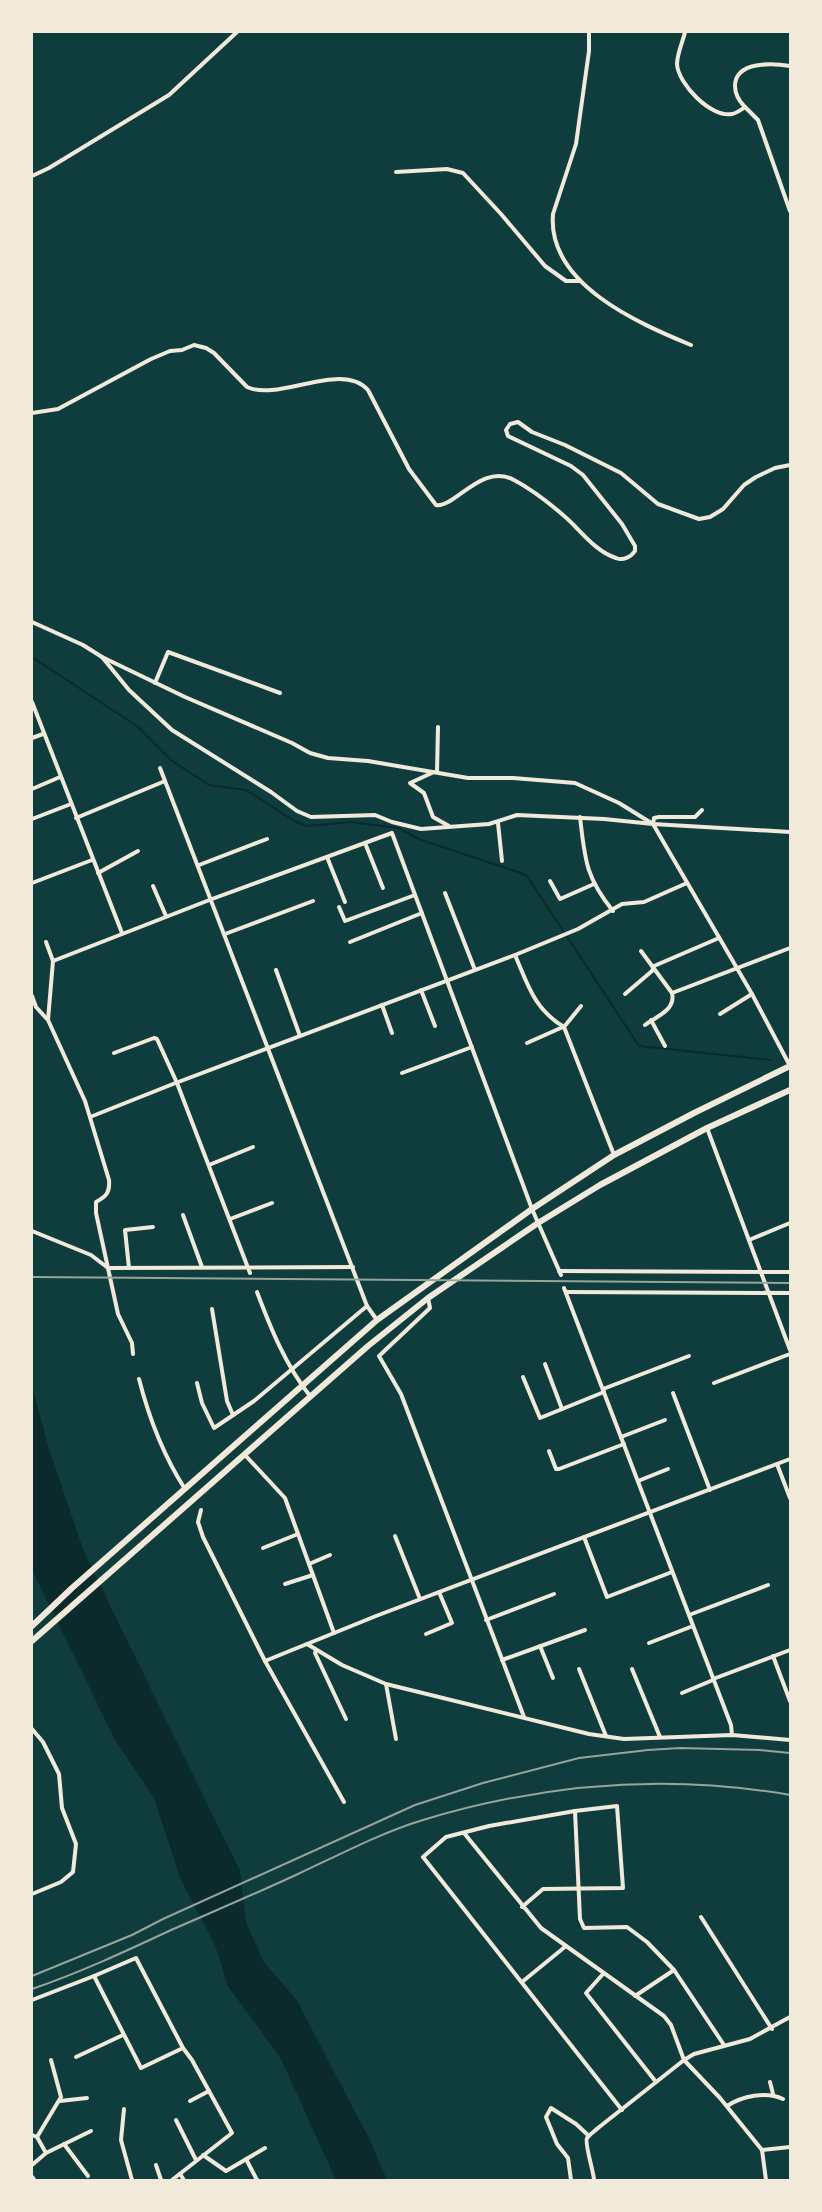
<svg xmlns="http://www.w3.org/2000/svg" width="822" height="2212" font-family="'Nunito Sans',sans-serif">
<rect width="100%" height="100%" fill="#0f3d3e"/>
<!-- water -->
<polygon fill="#0a2a2b" points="32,1386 49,1449 84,1552 240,1871 246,1922 263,1961 296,1999 370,2140 387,2180 336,2180 281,2059 228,1986 215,1945 180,1878 154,1798 115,1740 32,1570"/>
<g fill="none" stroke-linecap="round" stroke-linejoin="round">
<!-- stream -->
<polyline stroke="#0a2a2b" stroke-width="2" points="32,657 137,726 171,760 209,785 246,790 296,822 307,826 351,822 398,828 421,840 518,872 527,876 639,1046 771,1060"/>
<!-- minor -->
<g stroke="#f1e9da" stroke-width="4">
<path d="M589,32V51L576,144L553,214C547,284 638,323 691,345"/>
<path d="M685,32C683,41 677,54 677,64C678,84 711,118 732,114C737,113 741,110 745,107C739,101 735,95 735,86C735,61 773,63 790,66"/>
<polyline points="745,107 758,120 790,211"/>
<polyline points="396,172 447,169 463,173 501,214 545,266 566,281 580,281"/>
<polyline points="32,176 49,168 169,95 237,32"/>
<path d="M32,413L58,409L151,359L170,351L182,350L194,345L206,348L214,353L247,387C279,402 342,360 368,390L409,469L436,505C454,509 482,462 514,480C531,489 548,502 563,515C579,528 594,551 616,558C623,561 631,557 635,551V546L622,524L583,475L571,466L508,436L506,430L510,424L518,422L532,432L565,445L621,473L658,504L699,519L710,517L723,509L744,485L756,477L775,468L790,465"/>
<polyline points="32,622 83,645 102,657 129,690 172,730 271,792 297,811 311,817 375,815 392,822 421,829 489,824 517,815 604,819 653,824 790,832"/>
<polyline points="102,657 185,697 292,743 310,753 328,758 368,761 468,778 513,778 575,783 619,803 653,824 752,994 790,1066"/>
<polyline points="155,683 168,652 280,693"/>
<polyline points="32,702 122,933"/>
<polyline points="32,738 43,734"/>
<polyline points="160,768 367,1306 254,1401 214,1428 202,1403 197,1383"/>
<polyline points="434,772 410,783 424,793 433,817 449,826"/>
<polyline points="437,772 438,727"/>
<polyline points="32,789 60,777"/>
<path d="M580,817C585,859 585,876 613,911"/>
<polyline points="76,818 165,781"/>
<polyline points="32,819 71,804"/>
<polyline points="498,823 502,861"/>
<polyline points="653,824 654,818 659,817 695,817 702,810"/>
<polyline points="365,843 383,888"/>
<polyline points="327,857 345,902"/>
<polyline points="199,865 267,839"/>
<polyline points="98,873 138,851"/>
<polyline points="550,881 560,899 594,884"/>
<polyline points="32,883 92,860"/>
<polyline points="153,886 166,916"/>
<polyline points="445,893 475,970"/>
<polyline points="339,907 345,921 415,895"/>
<polyline points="225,934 313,901"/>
<polyline points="46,942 53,961"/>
<polyline points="350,942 422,913"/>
<path d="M641,951L672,993C676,1010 657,1016 645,1025"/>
<path d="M515,955C528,985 534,1009 564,1027"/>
<polyline points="276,970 300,1036"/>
<polyline points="421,990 435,1026"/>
<polyline points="672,993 790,948"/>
<polyline points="625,994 652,971 654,966 719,938"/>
<polyline points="32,996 36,1007 47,1019"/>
<polyline points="382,1005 392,1033"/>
<polyline points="581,1006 564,1027 614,1155"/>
<polyline points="720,1014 752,994"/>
<polyline points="651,1020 665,1046"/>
<polyline points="527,1043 563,1027"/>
<polyline points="114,1053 154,1038 157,1039 177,1083 250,1273"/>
<polyline points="402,1073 472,1047"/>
<polyline points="90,1117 173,1084 515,955 578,929 622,904 644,902 687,883"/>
<polyline points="707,1128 790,1350"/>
<polyline points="209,1165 253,1147"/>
<polyline points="183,1215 202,1267"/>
<polyline points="230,1219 272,1203"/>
<polyline points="32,1231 91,1255 108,1268 353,1267"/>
<polyline points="749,1240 790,1223"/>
<polyline points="129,1268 125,1230 153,1227"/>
<polyline points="559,1271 790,1272"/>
<polyline points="564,1288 731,1725 732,1735"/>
<path d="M257,1292C271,1329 285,1364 310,1396"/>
<polyline points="566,1292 790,1293"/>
<polyline points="428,1298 430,1308 379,1356 401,1394 524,1717"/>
<polyline points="367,1306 377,1320"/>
<polyline points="212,1309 227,1401 233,1415"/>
<path d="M133,1354L132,1343L118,1314L96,1213V1202C107,1196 110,1192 109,1180L85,1101L48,1020L53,961L212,899L392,833L532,1209L561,1275"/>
<polyline points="545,1364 562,1409"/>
<polyline points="523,1377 540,1418 604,1392"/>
<path d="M139,1379C149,1418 163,1455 185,1489"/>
<polyline points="714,1383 790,1354"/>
<polyline points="603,1389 689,1356"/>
<polyline points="673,1393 710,1490"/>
<polyline points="621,1437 665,1420"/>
<polyline points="549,1451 556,1469 559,1469 624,1444"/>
<polyline points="245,1455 285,1498 334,1633"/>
<polyline points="777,1464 790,1498"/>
<polyline points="638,1481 668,1469"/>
<polyline points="201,1510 198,1522 203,1537 265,1661 376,1616 790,1459"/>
<polyline points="395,1536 420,1599"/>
<polyline points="584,1537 607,1597 672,1572"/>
<polyline points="263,1548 298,1534"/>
<polyline points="309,1564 330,1555"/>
<polyline points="285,1584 313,1575"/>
<polyline points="689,1615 768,1585"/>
<polyline points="486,1620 554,1594"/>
<polyline points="426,1634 452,1623 439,1592"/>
<polyline points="649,1643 693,1626"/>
<polyline points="307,1644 342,1665 386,1684 589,1734 624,1739 732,1735 790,1740"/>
<polyline points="540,1646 553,1678"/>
<polyline points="316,1650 315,1653 346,1719"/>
<polyline points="773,1656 790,1701"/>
<polyline points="502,1660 585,1630"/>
<polyline points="265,1661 344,1802"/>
<polyline points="579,1669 606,1736"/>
<polyline points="632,1669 660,1737"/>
<polyline points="713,1679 790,1650"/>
<polyline points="386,1684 396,1739"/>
<polyline points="682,1693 713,1680"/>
<polyline points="32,1729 43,1742 59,1774 62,1808 76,1844 73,1872 61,1882 32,1894"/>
<polyline points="575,1811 580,1919 584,1928 627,1927 647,1942 674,1970 724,2045"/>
<polyline points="464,1833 541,1928 664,2016 671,2025 684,2060 720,2098 762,2150 766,2180"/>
<polyline points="522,1907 543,1889 623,1888 617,1806 575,1811 489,1826 446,1837 423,1857 622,2110"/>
<polyline points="701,1917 772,2029"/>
<polyline points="603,1974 586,1993 656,2082"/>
<polyline points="522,1982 566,1946"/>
<polyline points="635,1996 674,1970"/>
<polyline points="32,2000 94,1976"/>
<polyline points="76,2057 123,2035"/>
<polyline points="770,2082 773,2094"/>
<polyline points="60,2101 87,2098"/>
<polyline points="190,2101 209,2091"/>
<path d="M727,2106C742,2096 766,2091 783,2099"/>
<polyline points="124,2109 121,2140 132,2180"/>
<polyline points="176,2120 196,2160"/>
<polyline points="32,2135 37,2137 46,2153"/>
<polyline points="37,2137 61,2097 51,2060"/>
<polyline points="64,2144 88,2176"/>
<polyline points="762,2150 790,2147"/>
<polyline points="203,2155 226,2171 265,2148"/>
<polyline points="246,2159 257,2180"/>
<polyline points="32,2165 46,2153 91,2131"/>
<polyline points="156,2165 161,2180"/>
<polyline points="180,2174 184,2180"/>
<polyline points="172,2180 232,2133 192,2060 183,2048 136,1958 94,1976 141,2068 183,2048"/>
<polyline points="571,2180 568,2158 557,2144 546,2117 551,2108 576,2124 589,2136"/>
<path d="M594,2180C594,2172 584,2143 587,2138C590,2134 595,2131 598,2128L684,2060L694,2054L750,2039L790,2017"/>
</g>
<!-- tertiary -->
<polyline stroke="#f1e9da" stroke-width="4.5" points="32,2177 34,2180"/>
<!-- trunk -->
<g stroke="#f1e9da" stroke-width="6">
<polyline points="32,1626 72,1588 377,1320 532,1209 614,1155 694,1113 790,1066"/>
<polyline points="32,1641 368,1346 428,1298 538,1223 600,1185 707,1128 790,1090"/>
</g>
<!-- rail -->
<g stroke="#97a49c" stroke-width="2">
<polyline points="32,1277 790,1283"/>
<polyline points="32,1976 132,1935 163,1919 415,1805 483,1783 579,1758 648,1750 680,1748 760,1750 790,1753"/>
<path d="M32,1989C79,1973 124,1952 169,1931C212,1912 255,1894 298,1874C339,1855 380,1833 423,1820C545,1783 665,1773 790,1795"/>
</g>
</g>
<!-- border -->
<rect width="822" height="2212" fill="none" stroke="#f1e9da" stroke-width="66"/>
</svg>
